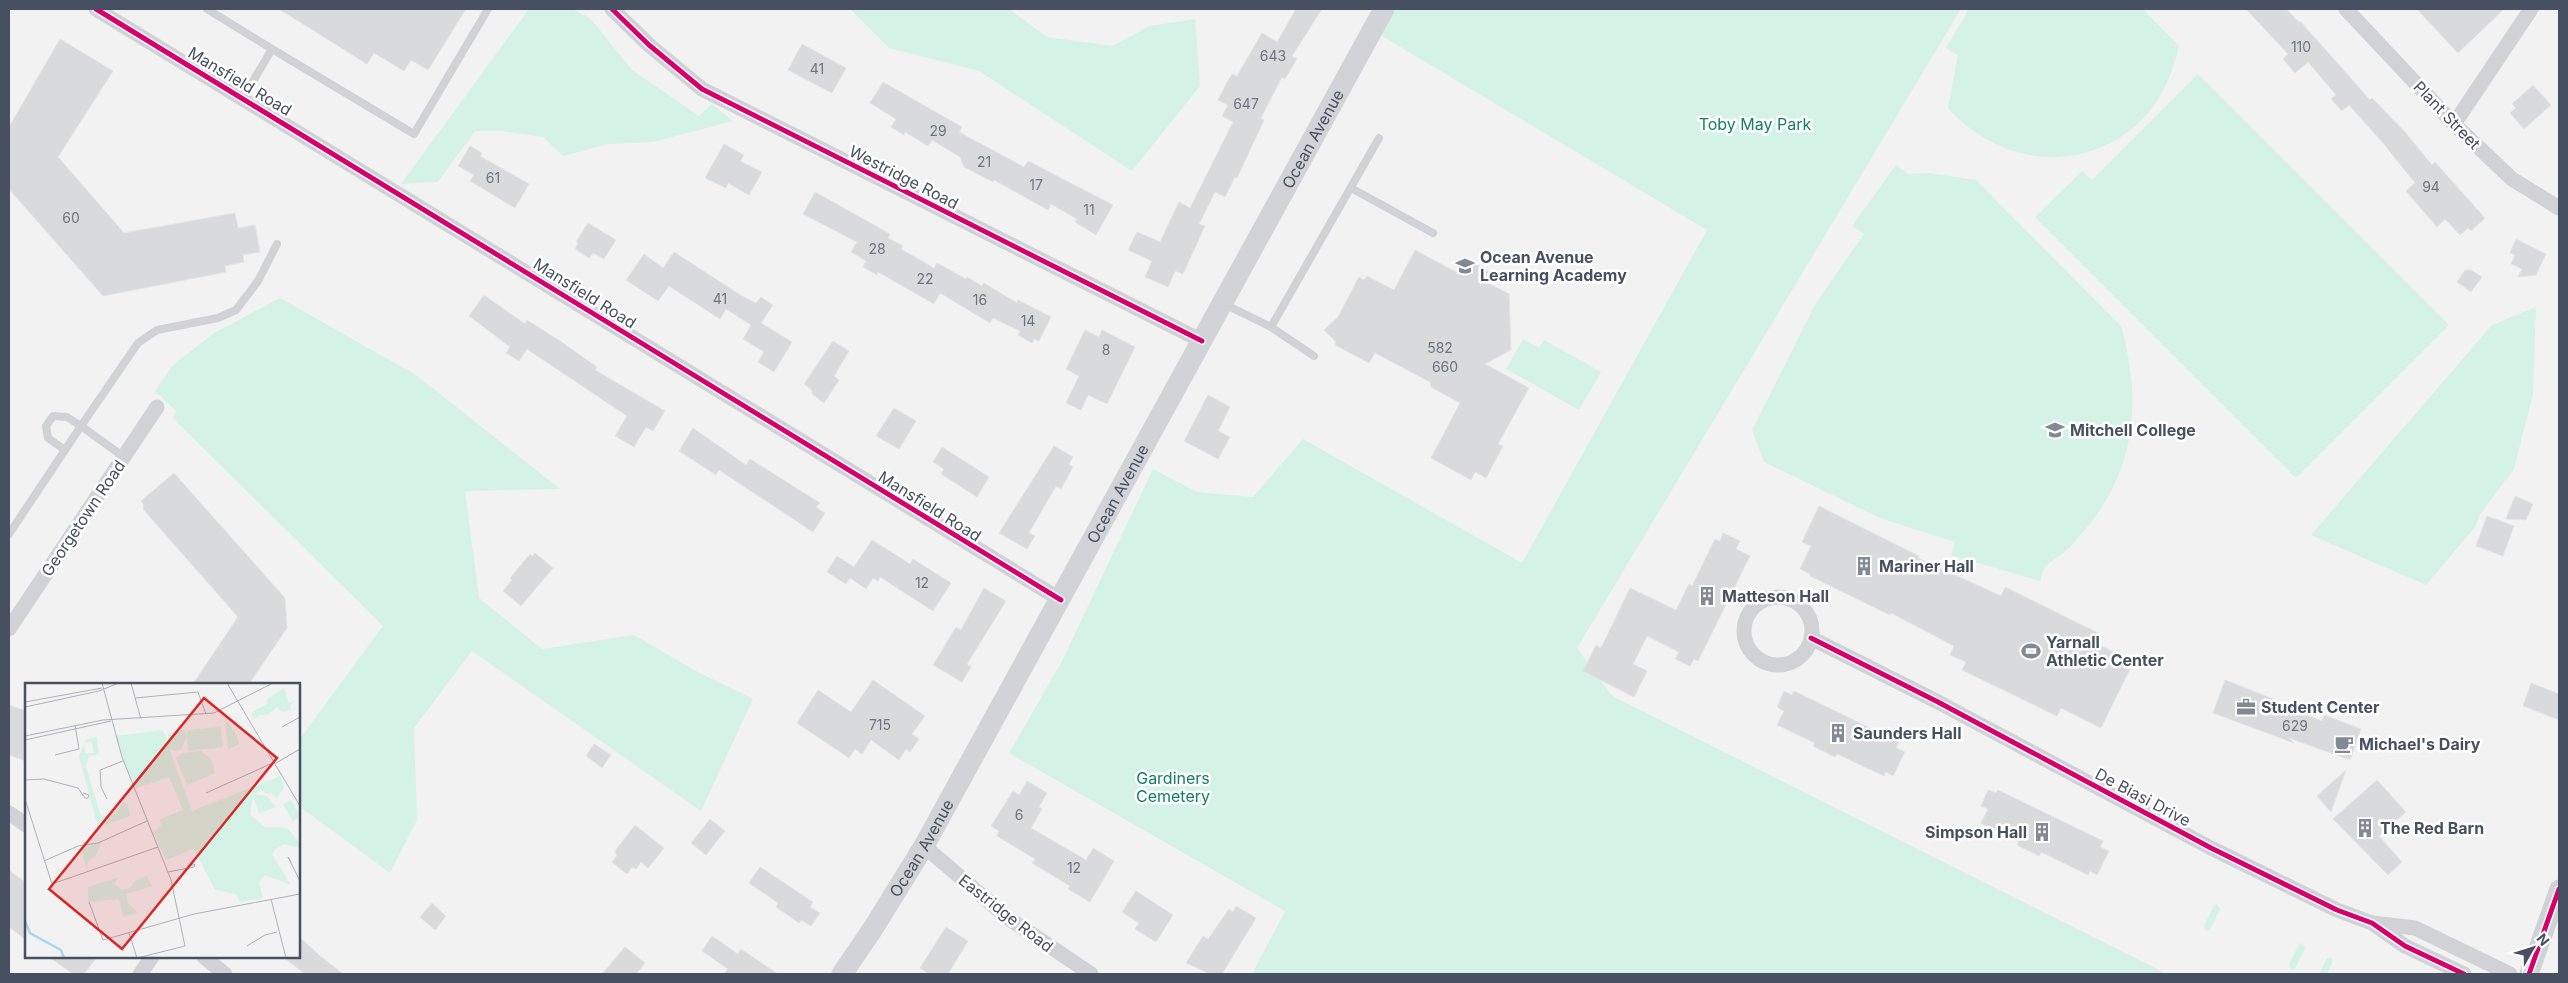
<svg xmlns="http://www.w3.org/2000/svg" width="2568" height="983" font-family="Inter,sans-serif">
<rect width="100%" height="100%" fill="#f2f2f2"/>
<!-- green -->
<g fill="#d5f2e6">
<polygon points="529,9 572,9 590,18 632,70 699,116 712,104 733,121 653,142 609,144 563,156 543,137 503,131 475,131 438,182 401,184"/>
<polygon points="850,9 1009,9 1047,37 1112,46 1150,26 1195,19 1200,86 1132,171 979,71 889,48"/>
<polygon points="1384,9 1961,9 1577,648 1612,696 2167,974 1252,974 1285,911 1009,753 1061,663 1153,469 1197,492 1253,497 1303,439 1522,563 1707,230 1372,30"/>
<path d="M1969,9H2143L2179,46C2173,70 2165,93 2149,112C2094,176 2002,169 1948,108L1958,55L1946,48Z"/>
<polygon points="2198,74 2449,325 2296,478 2035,217 2082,171 2092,180"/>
<path d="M1896,165L1908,174L1928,173L1976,180L2121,326C2142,399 2136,471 2084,531C2079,536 2074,543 2069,548C2061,555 2052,560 2045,567C2042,571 2041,577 2040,581L1951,555L1955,542L1880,518L1764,462L1752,430L1816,303L1864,234L1852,226Z"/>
<polygon points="280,298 416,375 560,489 465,491 479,598 542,649 634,635 696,671 753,699 701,811 472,651 414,728 417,820 390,873 299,806 299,740 383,626 173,418 176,411 155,391 172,366 214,333"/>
<polygon points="2536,307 2533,394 2514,469 2480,514 2475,527 2426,585 2311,535 2492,325"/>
<polygon points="1523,339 1539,348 1544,340 1601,372 1579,410 1506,369"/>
<polygon points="2217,904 2220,909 2210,930 2206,931 2204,926 2214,905"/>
<polygon points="2302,943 2305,948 2295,969 2291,970 2289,964 2299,944"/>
<polygon points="2330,957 2333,960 2327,974 2319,974 2327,958"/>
</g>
<!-- building -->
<g fill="#d9dadc" stroke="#e4e4e5">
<polygon points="279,9 466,9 428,70 411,60 404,71 374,53 367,64"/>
<polygon points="1296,9 1322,9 1292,56 1297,59 1285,79 1282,77 1261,118 1264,120 1237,178 1235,177 1225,197 1215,192 1199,224 1205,226 1183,274 1175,271 1168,287 1145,277 1152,261 1128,250 1137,232 1160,242 1179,202 1190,208 1233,122 1222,116 1228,105 1218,100 1225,86 1232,74 1237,76 1262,33 1277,42"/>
<polygon points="2246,9 2286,9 2299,22 2300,21 2370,100 2372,98 2405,132 2432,165 2435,162 2485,218 2471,231 2468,228 2460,235 2445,219 2437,227 2406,191 2415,183 2383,143 2349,105 2342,111 2331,99 2336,95 2308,62 2295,73 2283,59 2288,54"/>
<polygon points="2417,9 2504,9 2458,53"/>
<polygon points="60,39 113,71 58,157 124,233 235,213 238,228 255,225 260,252 243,255 244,262 225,266 226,272 103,296 9,189 9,127"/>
<polygon points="802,44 846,68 832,93 788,70"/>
<polygon points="883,82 962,127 959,132 1024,167 1028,161 1113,205 1096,235 1075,222 1077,219 1051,204 1048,210 994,180 993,182 964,167 960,157 932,140 928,146 905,132 904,135 891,127 896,119 870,103"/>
<polygon points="2533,85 2551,105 2524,129 2510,113 2516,108 2512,104"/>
<polygon points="724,144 744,155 740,161 762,172 749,195 728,183 726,188 705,178"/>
<polygon points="470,146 482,153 480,156 529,184 515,208 470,181 474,175 458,166"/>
<polygon points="815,192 890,234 888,238 903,246 901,249 934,268 937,263 966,279 967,277 982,286 984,283 1017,303 1018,300 1051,317 1039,341 1034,339 1032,343 1018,335 1020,331 993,318 990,323 940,293 934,304 878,272 877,275 863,267 866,261 851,252 857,242 803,214"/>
<polygon points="588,223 616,240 604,259 593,253 589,258 575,249 578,243 576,242"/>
<polygon points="2516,239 2546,254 2536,275 2518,277 2522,269 2511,264 2515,255 2510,253"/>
<polygon points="1415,250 1458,273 1473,263 1488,271 1488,283 1509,294 1511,350 1485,364 1529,388 1498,444 1503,446 1486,478 1475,472 1471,480 1431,458 1460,403 1431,387 1430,382 1375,353 1369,363 1335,345 1336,342 1324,330 1338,317 1359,277 1364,280 1367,276 1394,290"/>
<polygon points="674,252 742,296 756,303 761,297 773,305 761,323 792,342 774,372 758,362 764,352 743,339 751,325 726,309 720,319 669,286 658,301 626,280 644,254 663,268"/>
<polygon points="2465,270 2471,270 2482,277 2471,292 2457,282"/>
<polygon points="484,295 525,324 527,320 560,341 597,367 595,370 665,411 653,431 646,427 634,447 615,436 627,416 527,349 519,361 506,353 510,347 469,316"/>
<polygon points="1085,330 1099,337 1102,330 1135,347 1107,404 1088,395 1081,410 1066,403 1079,376 1066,369"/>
<polygon points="833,341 849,351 834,376 839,380 824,403 812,394 812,390 804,384"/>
<polygon points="1208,395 1230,407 1218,431 1230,437 1218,459 1184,441"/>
<polygon points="894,408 916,421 899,449 876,436"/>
<polygon points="693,428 746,465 750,459 820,503 816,507 825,513 813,532 719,470 716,475 679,451"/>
<polygon points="1054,446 1073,457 1069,464 1073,467 1061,489 1056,486 1029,533 1035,536 1027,549 999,533"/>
<polygon points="942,447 989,477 977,497 941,474 944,469 933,462"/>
<polygon points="174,473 285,598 287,628 249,684 193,684 238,617 143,509 144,506 141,501"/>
<polygon points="2515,496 2533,504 2526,520 2506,519"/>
<polygon points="1819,506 1919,556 1918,558 2001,596 2005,587 2098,633 2093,642 2120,655 2116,662 2130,669 2101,728 2061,708 2057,716 1962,670 1966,662 1950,655 1954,646 1891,613 1890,615 1810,576 1810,574 1800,569 1811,546 1802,542"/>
<polygon points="2487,516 2514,526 2503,556 2476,546"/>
<polygon points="1723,533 1740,541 1736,549 1750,556 1698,661 1694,659 1690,666 1675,659 1679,652 1647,636 1633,664 1647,671 1634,697 1583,671 1596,645 1601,648 1630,588 1676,610 1689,584 1692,586 1715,539 1720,541"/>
<polygon points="872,540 910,564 913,559 951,583 933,611 880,577 878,581 873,578 866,589 850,578 846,584 827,572 837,556 854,567"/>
<polygon points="535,553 553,568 521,606 503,591 512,580 510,578 530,554 532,556"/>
<polygon points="984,588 1006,601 967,664 971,667 962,682 933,665 956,627 961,630"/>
<polygon points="873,680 925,716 912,734 919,739 910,752 906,749 899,760 871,740 862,754 855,749 849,758 797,723 818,690 851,712"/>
<polygon points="2225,680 2276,700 2275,703 2322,721 2324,715 2361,729 2350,760 2289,738 2294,743 2213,713"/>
<polygon points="2531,683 2559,694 2559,720 2523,706"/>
<polygon points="1784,691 1792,695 1794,691 1899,742 1896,748 1905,752 1893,776 1886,772 1884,776 1837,754 1835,757 1813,746 1815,743 1777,725 1784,711 1777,707"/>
<polygon points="9,705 26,711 26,761 9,755"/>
<polygon points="594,744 611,755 602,768 586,756"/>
<polygon points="2346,770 2331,812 2317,796"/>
<polygon points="2377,780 2406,812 2379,836 2402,862 2388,875 2333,819"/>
<polygon points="1027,781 1047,793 1039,807 1042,809 1031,828 1086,860 1093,848 1114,861 1090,902 1068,889 1070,886 1032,863 1035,859 997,836 999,831 991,826 1013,791 1019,795"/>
<polygon points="1988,790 1996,793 1998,790 2103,841 2100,847 2109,851 2097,875 2090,871 2088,875 2041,852 2039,856 2017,845 2019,842 1981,823 1988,809 1981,806"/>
<polygon points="710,819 725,831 706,855 691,843"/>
<polygon points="635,825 664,848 648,868 641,862 636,869 632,867 627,874 612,862 617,856 615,851"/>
<polygon points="760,867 813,902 810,907 820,913 811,926 801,920 799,923 776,907 778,903 749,883"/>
<polygon points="9,870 26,883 26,940 9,927"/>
<polygon points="1136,891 1173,915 1156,942 1135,929 1139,923 1122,912"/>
<polygon points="432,903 446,916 435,930 420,917"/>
<polygon points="1236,906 1256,918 1222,974 1210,974 1186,963 1203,936 1208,939 1229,909 1233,912"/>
<polygon points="946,927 968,941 948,974 929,974 920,968"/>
<polygon points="712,936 738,954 741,949 778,974 724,974 728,969 702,951"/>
<polygon points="299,937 319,955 343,974 305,974 283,957 299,957"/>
<polygon points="625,947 645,963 636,974 602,974"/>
<polygon points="49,957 97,957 84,974 73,974"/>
</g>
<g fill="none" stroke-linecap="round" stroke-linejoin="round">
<!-- service -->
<g stroke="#d0d2d5" stroke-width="8">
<polyline points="207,9 272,49"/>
<polyline points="243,98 272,49 414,134 488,9"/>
<polyline points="1351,188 1433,233"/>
<polyline points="1224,304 1271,327 1379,138"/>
<polyline points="1271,327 1314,356"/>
<polyline points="65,450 48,438 46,426 53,416 67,417 81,426 138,343 157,330 218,318 236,310 258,281 277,244"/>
<polyline points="9,534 81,426 124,457"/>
</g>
<!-- minor -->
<g stroke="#d0d2d5" stroke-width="15">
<polyline points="96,9 1061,600"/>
<polyline points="612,9 649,45 702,89 1202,341"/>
<polyline points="2346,9 2454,124 2512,179 2559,208"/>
<polyline points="2454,124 2531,9"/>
<circle cx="1778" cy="631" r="34"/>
<polyline points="9,629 157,407"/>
<polyline points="1811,638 1938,702 2211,848 2337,910 2372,923 2405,946 2464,974"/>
<polyline points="9,813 26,825"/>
<polyline points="924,846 1008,918 1091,974"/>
<polyline points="2373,923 2415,928 2510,974"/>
<polyline points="204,957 225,974"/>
<polyline points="140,974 152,957"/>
</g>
<!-- tertiary -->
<polyline stroke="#d0d2d5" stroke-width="19" points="2529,974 2559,889"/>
<!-- secondary -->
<path stroke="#d1d3d7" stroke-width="21" id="s1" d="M842,974L874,927L924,846L1384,9"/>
<!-- cycleway casing -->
<g stroke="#fff" stroke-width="8">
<g id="cycleway">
<polyline points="96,9 1061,600"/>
<polyline points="612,9 649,45 702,89 1202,341"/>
<polyline points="1811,638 1938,702 2211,848 2337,910 2372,923 2405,946 2464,974"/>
<polyline points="2529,974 2559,889"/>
</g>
</g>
<!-- cycleway -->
<use href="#cycleway" stroke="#d6006c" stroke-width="5"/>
</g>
<!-- icons -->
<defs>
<g id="school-bare" transform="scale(1.5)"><path d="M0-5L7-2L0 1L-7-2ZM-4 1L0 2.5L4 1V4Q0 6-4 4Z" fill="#838993" stroke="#fff" stroke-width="2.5" paint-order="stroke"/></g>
<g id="university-bare" transform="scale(1.5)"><path d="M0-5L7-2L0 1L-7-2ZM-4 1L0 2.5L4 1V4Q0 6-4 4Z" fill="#838993" stroke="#fff" stroke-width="2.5" paint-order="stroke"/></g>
<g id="building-bare" transform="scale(1.5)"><path d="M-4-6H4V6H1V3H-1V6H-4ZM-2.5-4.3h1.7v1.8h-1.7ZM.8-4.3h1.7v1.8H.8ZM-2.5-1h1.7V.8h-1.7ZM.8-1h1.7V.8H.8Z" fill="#838993" stroke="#fff" stroke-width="2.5" paint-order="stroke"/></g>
<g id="stadium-bare" transform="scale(1.5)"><path d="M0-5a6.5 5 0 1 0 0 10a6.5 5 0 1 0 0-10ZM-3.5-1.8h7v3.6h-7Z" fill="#838993" stroke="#fff" stroke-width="2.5" paint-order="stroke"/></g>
<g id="office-bare" transform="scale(1.5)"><path d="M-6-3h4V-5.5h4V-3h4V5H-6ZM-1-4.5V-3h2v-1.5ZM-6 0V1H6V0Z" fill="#838993" stroke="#fff" stroke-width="2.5" paint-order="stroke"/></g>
<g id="cafe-bare" transform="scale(1.5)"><path d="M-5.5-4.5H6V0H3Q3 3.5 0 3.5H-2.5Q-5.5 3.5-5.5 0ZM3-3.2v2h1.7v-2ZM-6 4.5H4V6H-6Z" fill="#838993" stroke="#fff" stroke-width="2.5" paint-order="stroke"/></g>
</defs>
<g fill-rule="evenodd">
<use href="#school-bare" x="1465" y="266"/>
<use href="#university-bare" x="2055" y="430"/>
<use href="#building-bare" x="1864" y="566"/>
<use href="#building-bare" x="1707" y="596"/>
<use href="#stadium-bare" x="2031" y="651"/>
<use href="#office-bare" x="2246" y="707"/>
<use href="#building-bare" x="1838" y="733"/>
<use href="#cafe-bare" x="2344" y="744"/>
<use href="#building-bare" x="2365" y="828"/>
<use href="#building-bare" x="2042" y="832"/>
</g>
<g text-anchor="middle" stroke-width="5" stroke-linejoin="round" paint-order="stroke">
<!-- number labels -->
<g font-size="14" fill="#6d7480">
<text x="2301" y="52">110</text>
<text x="1273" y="61">643</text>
<text x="817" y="74">41</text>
<text x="1246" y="109">647</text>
<text x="938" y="136">29</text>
<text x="984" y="167">21</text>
<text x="493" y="183">61</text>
<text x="1036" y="190">17</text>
<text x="2431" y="192">94</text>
<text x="1089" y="215">11</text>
<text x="71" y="223">60</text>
<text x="877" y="254">28</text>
<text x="925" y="284">22</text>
<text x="720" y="304">41</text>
<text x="980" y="305">16</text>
<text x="1028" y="326">14</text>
<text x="1440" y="353">582</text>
<text x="1106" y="355">8</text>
<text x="1445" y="372">660</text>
<text x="922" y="588">12</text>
<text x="880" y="730">715</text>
<text x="2295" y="731">629</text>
<text x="1019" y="820">6</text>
<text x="1074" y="873">12</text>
</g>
<!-- street labels -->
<g font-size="16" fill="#475060" stroke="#fff">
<text transform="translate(240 81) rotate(31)" y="6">Mansfield Road</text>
<text transform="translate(2447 115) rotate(46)" y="6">Plant Street</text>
<text dy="6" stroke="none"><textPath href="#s1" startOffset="959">Ocean Avenue</textPath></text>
<text transform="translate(904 177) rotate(27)" y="6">Westridge Road</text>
<text transform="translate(585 293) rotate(32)" y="6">Mansfield Road</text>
<text dy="6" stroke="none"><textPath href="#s1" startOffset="554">Ocean Avenue</textPath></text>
<text transform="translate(930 506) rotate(32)" y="6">Mansfield Road</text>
<text transform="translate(83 518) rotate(-56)" y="6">Georgetown Road</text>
<text transform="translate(2143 797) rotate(28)" y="6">De Biasi Drive</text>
<text dy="6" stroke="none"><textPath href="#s1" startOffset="149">Ocean Avenue</textPath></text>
<text transform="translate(1006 913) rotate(38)" y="6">Eastridge Road</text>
</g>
<!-- park labels -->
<g font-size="16" fill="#12815f" stroke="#fff">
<text x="1755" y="130">Toby May Park</text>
<text x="1173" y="784">Gardiners<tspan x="1173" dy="18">Cemetery</tspan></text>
</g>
<!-- poi labels -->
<g font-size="16" font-weight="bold" fill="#475060" stroke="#fff" text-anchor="start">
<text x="1480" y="263">Ocean Avenue<tspan x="1480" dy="18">Learning Academy</tspan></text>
<text x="2070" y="436">Mitchell College</text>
<text x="1879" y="572">Mariner Hall</text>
<text x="1722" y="602">Matteson Hall</text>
<text x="2046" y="648">Yarnall<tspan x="2046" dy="18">Athletic Center</tspan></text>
<text x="2261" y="713">Student Center</text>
<text x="1853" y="739">Saunders Hall</text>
<text x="2359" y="750">Michael's Dairy</text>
<text x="2380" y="834">The Red Barn</text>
<text x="2027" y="838" text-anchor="end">Simpson Hall</text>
</g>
</g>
<!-- overview -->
<g transform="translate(25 683)">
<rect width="275" height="275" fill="#f2f2f2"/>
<path d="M259,5L264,20L270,17L265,23L266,27L257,29L252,24L244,31L235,32L228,37L227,29L242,21V16ZM200,36L210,48L214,61L203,67ZM196,44L198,64L163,68L162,54L156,66L150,68L144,65L167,128L255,93L259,104L252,115L244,108L245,112L236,107L229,111L242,113L251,124L234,130L228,113L225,131L239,144L262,145L275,160V165L259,161L250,166L247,171L266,202L240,192L234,199L238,215L215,219L211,211L190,207L169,166L141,177L128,149L136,143L135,136L158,127L144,94L109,106L90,53L138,47L143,59V51L152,48L159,47L162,54V47ZM72,54L74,71L64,73L61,83L75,131L77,133L90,131L98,119L103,122L105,133L73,144L54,74L59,61L61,70H69L67,59L60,60V57ZM176,68L186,76L190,90L162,102L151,75L157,70ZM266,117L275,133L268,139L258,121ZM77,159L70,174L63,179L62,188L56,166ZM122,193L127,203L101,211L103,220L113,230L98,234L94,216L63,219V204L94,194L89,201L97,207L105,205L110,198Z" fill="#d5f2e6"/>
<path fill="none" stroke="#a8d5f2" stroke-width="2.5" d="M0,238L5,250L36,267L39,275"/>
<path fill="none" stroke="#aeb1b8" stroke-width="1" d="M77,0L97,74L146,197L160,263L112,275M106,0L116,36M202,0L275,123M110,15L173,9L181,31M0,19L77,5M0,24L74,8L94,0M257,44L275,34M0,53L78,37L189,30L248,0M0,57L86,38M30,72L54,66L50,42M251,80L275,66M0,97L19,96L53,105L60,115H63L64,112L58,110M181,110L250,79M0,116L27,201L133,164M82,116L76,104L75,87L98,78M19,178L53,163L73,160L122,138M266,179L263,174L275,198M143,189L169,184L170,181L166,183M246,216L261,275M64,219L78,257L169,231L275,211M104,250L112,275M222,263L240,252L252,249"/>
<path fill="#d62828" fill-opacity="0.15" stroke="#d62828" stroke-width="2.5" d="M179,15L252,75L97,266L24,206Z"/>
<rect width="275" height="275" fill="none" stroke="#475060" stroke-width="2.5"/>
</g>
<!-- border -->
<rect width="2568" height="983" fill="none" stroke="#475060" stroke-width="20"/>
<!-- north arrow -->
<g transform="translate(2533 948) rotate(51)" stroke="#ffffff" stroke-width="4" paint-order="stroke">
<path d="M0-4L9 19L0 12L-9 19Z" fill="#475060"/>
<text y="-8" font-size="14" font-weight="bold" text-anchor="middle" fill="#475060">N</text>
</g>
</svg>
